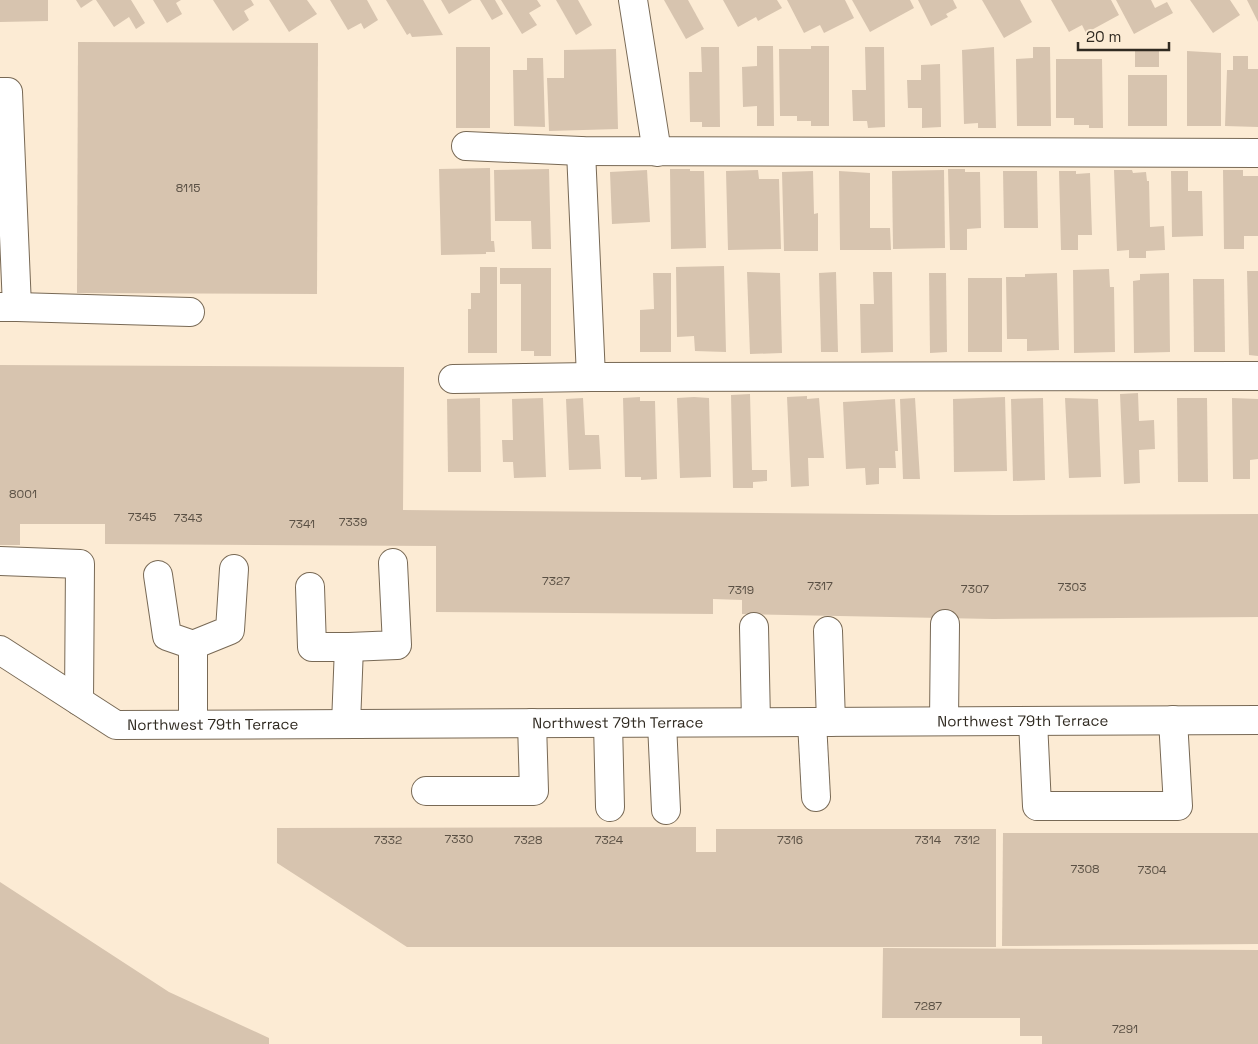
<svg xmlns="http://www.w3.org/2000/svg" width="1258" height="1044" font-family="'Space Grotesk',sans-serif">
<rect width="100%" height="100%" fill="#fcebd4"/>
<!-- building -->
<g fill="#d7c4af">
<polygon points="0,0 48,0 48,21 0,22"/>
<polygon points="76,0 93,0 81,8"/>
<polygon points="96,0 131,0 145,23 136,29 129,17 114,27"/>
<polygon points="153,0 181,0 176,3 182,14 167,23"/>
<polygon points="213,0 251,0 254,5 244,11 249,20 233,31"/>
<polygon points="269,0 307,0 317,14 289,32"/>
<polygon points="330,0 367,0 378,20 364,29 361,23 348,30"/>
<polygon points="386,0 423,0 443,35 412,37 410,33 407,35"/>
<polygon points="441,0 472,0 449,14"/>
<polygon points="480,0 495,0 503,14 492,20"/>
<polygon points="501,0 537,0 541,6 529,13 537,25 522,34"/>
<polygon points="556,0 578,0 592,25 576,35"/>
<polygon points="664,0 688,0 704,29 686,39"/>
<polygon points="723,0 777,0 782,8 758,21 756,17 738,27"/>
<polygon points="787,0 845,0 854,18 824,33 820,25 804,33"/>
<polygon points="852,0 910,0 914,8 870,32"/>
<polygon points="918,0 953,0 957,8 946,14 948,17 931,26"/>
<polygon points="982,0 1020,0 1032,22 1004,38"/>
<polygon points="1051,0 1111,0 1119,15 1086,33 1082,25 1069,32"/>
<polygon points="1116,0 1151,0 1155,8 1167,2 1173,13 1134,34"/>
<polygon points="1190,0 1230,0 1240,15 1213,33"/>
<polygon points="1247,0 1258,0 1258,22"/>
<polygon points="78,42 318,43 317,294 77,293"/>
<polygon points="757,46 773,46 774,126 757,126 757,106 743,107 742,67 757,66"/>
<polygon points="811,46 829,46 829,126 811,126 811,121 797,121 797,116 780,116 779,49 811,49"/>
<rect x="456" y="47" width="34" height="81"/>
<polygon points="701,47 719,47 720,127 702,127 702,122 690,122 689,72 702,72"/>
<polygon points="865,47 884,47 885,127 868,128 867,121 853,121 852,90 866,90"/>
<polygon points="994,47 996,128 978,128 978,123 964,124 962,50"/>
<polygon points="1033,47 1050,47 1051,126 1017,126 1016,59 1033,58"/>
<polygon points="616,49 618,129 549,131 547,78 564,78 564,50"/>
<rect x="1135" y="51" width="24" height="16"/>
<polygon points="1187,51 1221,53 1221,126 1187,126"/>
<polygon points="1233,56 1248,56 1248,69 1258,69 1258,127 1225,126 1227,70 1233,70"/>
<polygon points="527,58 543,58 545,127 514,126 513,70 527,70"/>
<polygon points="1056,59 1102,59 1103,128 1089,128 1089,125 1074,125 1074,118 1056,118"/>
<polygon points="940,64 941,127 922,128 922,108 908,108 907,80 921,80 921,65"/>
<rect x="1128" y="75" width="39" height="51"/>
<polygon points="490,168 491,241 494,241 495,252 486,252 486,254 441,255 439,169"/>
<polygon points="549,169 551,249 532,249 531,221 495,221 494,170"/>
<polygon points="670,169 690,169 690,171 704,171 706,248 671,249"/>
<polygon points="948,169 965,169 965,172 980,172 981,228 967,229 967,250 950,250"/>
<polygon points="647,170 650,222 612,224 610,172"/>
<polygon points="758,170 759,179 779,179 781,249 728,250 726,171"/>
<polygon points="944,170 945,248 893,249 892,171"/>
<polygon points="1114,170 1132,170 1133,173 1146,172 1147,181 1149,181 1150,227 1164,226 1165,250 1146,251 1146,258 1129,258 1129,250 1117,251"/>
<polygon points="1223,170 1243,170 1243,176 1258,176 1258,236 1244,236 1244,249 1224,249"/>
<polygon points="813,171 814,214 818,213 818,251 784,251 782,172"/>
<polygon points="839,171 870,173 870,228 890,228 891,250 840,250"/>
<polygon points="1003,171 1037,171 1038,228 1004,228"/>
<polygon points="1059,171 1076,171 1076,174 1090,173 1092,235 1078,235 1078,250 1061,250"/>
<polygon points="1171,171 1188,171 1188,191 1202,191 1203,236 1172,237"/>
<polygon points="724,266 726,352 695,351 694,336 677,337 676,267"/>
<polygon points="480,267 497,267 497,353 468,353 468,309 471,309 471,293 480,293"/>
<polygon points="500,268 551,268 551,356 534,356 534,351 521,351 521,284 500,284"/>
<polygon points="1109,269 1110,287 1114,287 1115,352 1074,353 1073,270"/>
<polygon points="1247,271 1258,271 1258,356 1249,355"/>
<polygon points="747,272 780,273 782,353 750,354"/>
<polygon points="836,272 838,352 821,352 819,273"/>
<polygon points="873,272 892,272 893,352 861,353 860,304 874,304"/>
<polygon points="653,273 671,273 671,352 640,352 640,310 654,309"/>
<polygon points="929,273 946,273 947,352 930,353"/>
<polygon points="1057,273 1059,350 1027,351 1027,339 1007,339 1006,277 1025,277 1025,274"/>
<polygon points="1169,273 1170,352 1134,353 1133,281 1140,280 1140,274"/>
<rect x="968" y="278" width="34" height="74"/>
<polygon points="1193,279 1224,279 1225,352 1194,352"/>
<polygon points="0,365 404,367 403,510 994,515 1258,514 1258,617 993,619 742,614 742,600 713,599 713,614 436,612 436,546 105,544 105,524 20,524 20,545 0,545"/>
<polygon points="1138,393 1139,421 1154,420 1155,449 1139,450 1140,483 1124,484 1120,394"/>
<polygon points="750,394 752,470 767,470 767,481 753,482 753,488 733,488 731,395"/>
<polygon points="807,396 807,399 819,398 824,458 808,458 809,486 791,487 787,397"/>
<polygon points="640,397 640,401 655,401 657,479 641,480 641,477 625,477 623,398"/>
<polygon points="694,397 709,398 711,477 680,478 677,398"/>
<polygon points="1005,397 1007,471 954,472 953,399"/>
<polygon points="480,398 481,472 448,472 447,399"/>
<polygon points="543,398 546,477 514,478 513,462 503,462 502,440 513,440 512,399"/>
<polygon points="583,398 585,435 599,435 601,469 569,470 566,399"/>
<polygon points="915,398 920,479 903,479 900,399"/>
<polygon points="1043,398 1045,480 1013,481 1011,399"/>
<polygon points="1065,398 1098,399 1101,477 1069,478"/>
<polygon points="1177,398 1207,398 1208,482 1178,482"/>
<polygon points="1232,398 1258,399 1258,459 1250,460 1250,479 1233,479"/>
<polygon points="895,399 898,451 895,451 896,468 879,468 879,484 866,485 865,468 846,469 843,402"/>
<polygon points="696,827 696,852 716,852 716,829 996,829 996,947 407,947 277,863 277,828"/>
<polygon points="1003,833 1258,833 1258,944 1002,946"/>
<polygon points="0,882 169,992 269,1038 269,1044 0,1044"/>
<polygon points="883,948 1258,950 1258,1044 1042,1044 1042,1036 1020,1036 1020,1018 882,1018"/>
</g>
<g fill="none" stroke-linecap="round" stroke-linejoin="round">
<!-- minor casing -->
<g stroke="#786955" stroke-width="30">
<g id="minor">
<polyline points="633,0 657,152"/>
<polyline points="0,92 8,92 17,307 0,307"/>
<polyline points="466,146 581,151 1258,153"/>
<polyline points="581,151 591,377"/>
<polyline points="17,307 190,312"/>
<polyline points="453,379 591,377 1258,376"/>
<polyline points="0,561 80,564 79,701"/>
<polyline points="158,575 167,636 193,645 193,724"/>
<polyline points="310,587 312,647 349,647 346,724"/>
<polyline points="754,627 756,722"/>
<polyline points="828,631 831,722"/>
<polyline points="193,645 230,630 234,569"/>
<polyline points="349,647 397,645 393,563"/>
<path id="s1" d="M0,650L116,725L1258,720"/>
<polyline points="944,721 945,624"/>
<polyline points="1033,721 1037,806 1178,806 1173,720"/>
<polyline points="812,722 816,797"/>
<polyline points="608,723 610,807"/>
<polyline points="662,723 666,810"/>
<polyline points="426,791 534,791 532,723"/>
</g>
</g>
<!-- minor -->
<use href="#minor" stroke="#fff" stroke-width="28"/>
</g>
<g text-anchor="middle" stroke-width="4" stroke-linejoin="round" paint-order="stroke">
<!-- number labels -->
<g font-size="12" fill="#5a5044">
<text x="188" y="192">8115</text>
<text x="23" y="498">8001</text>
<text x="142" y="521">7345</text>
<text x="188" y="522">7343</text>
<text x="353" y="526">7339</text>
<text x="302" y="528">7341</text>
<text x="556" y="585">7327</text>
<text x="820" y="590">7317</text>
<text x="1072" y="591">7303</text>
<text x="975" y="593">7307</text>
<text x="741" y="594">7319</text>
<text x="459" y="843">7330</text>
<text x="388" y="844">7332</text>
<text x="528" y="844">7328</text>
<text x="609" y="844">7324</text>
<text x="790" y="844">7316</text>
<text x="928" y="844">7314</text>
<text x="967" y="844">7312</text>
<text x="1085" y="873">7308</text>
<text x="1152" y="874">7304</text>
<text x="928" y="1010">7287</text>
<text x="1125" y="1033">7291</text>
</g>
<!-- street labels -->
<g font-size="15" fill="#302a21" stroke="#fcebd4">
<text dy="5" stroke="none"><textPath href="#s1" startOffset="1045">Northwest 79th Terrace</textPath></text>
<text dy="5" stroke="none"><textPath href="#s1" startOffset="640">Northwest 79th Terrace</textPath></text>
<text dy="5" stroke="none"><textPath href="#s1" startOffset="235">Northwest 79th Terrace</textPath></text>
</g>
</g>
<!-- scale -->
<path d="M1078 42v8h91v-8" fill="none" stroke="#302a21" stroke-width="2.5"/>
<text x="1086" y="42" font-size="15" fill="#302a21" stroke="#fcebd4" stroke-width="4" paint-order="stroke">20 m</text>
</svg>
